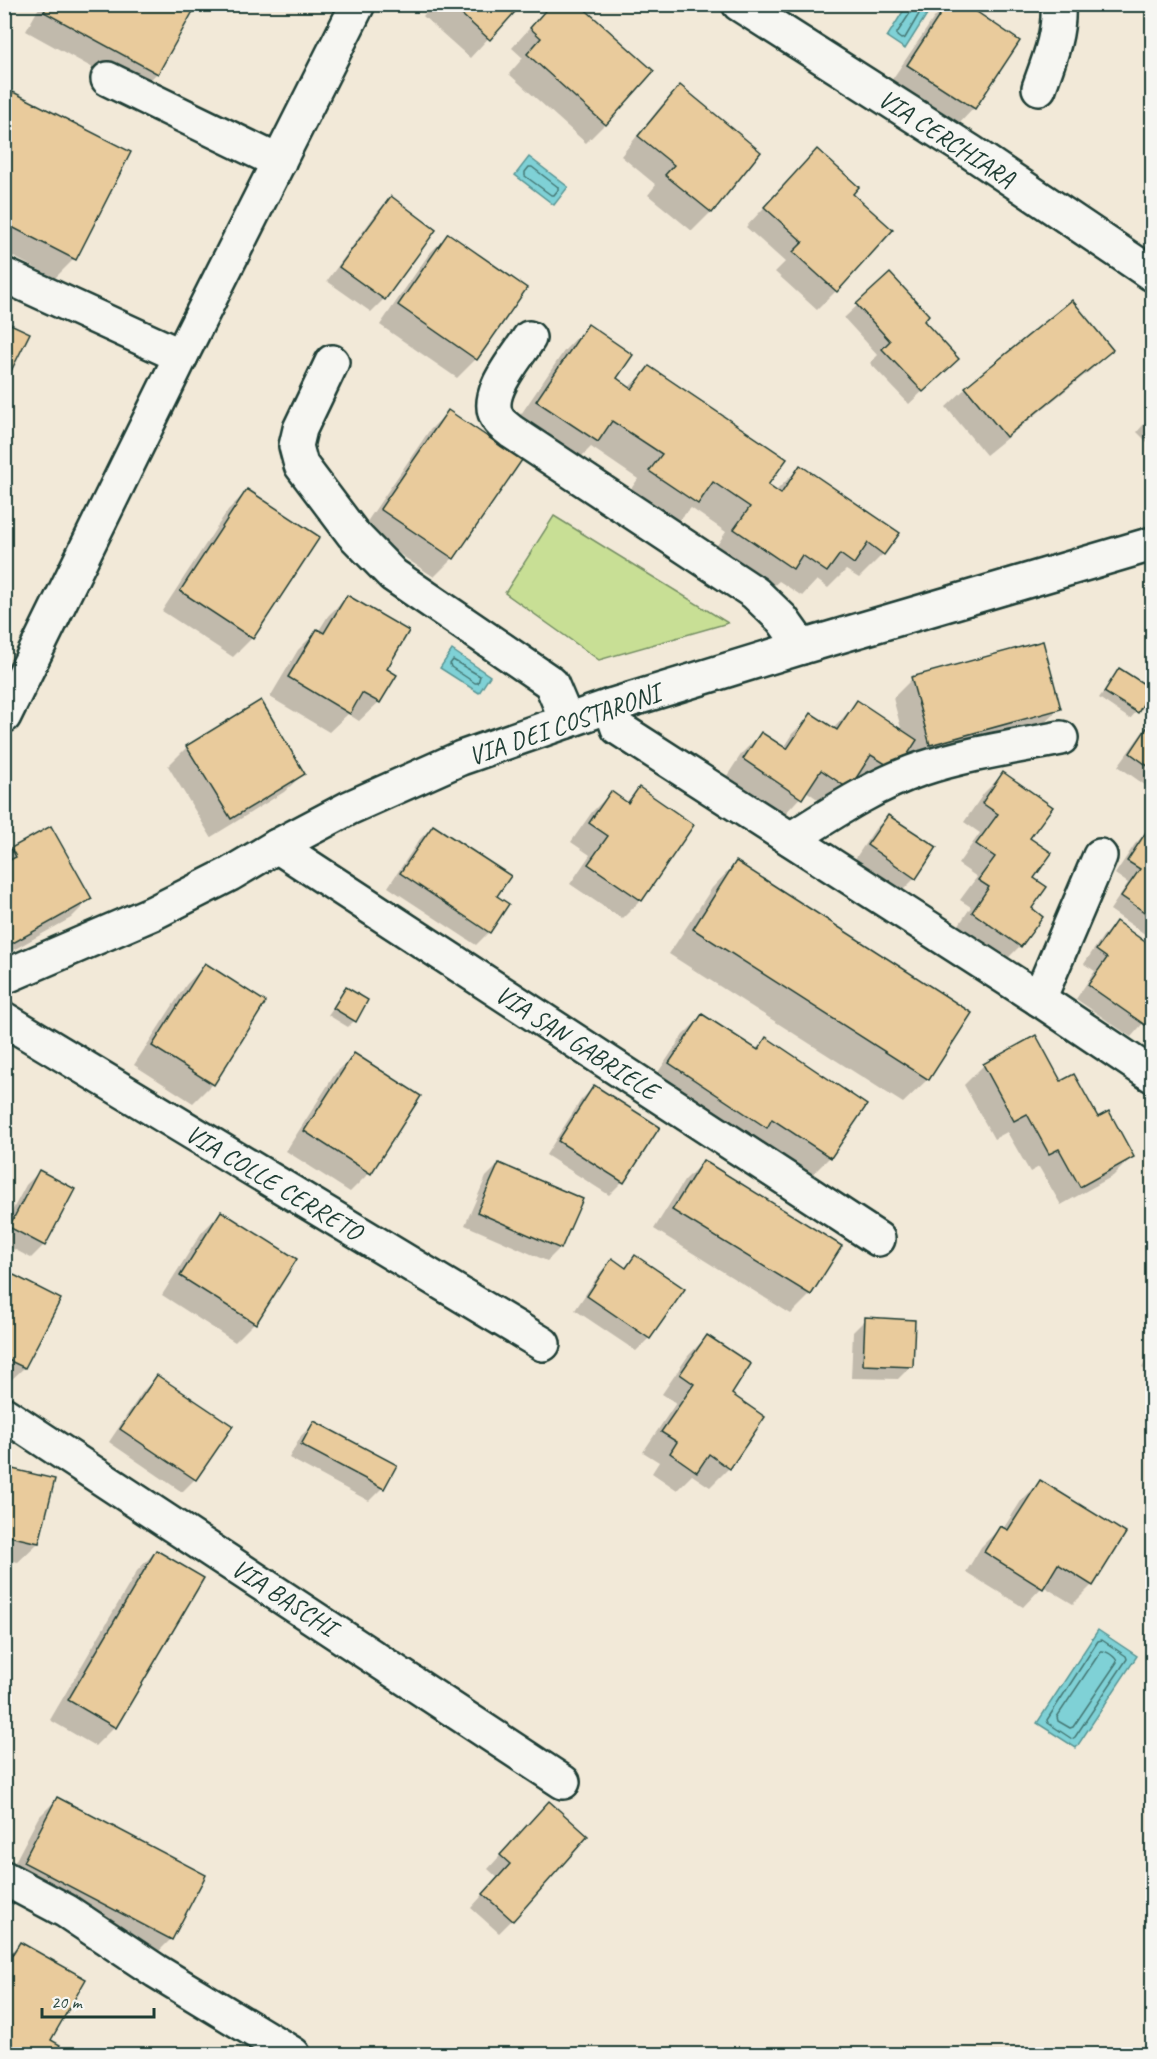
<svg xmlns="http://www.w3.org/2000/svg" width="1157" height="2059" font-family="Caveat,sans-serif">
<rect width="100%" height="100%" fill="#f2e9d8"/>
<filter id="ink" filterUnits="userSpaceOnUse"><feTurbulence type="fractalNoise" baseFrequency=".0167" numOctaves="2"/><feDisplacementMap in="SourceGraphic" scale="12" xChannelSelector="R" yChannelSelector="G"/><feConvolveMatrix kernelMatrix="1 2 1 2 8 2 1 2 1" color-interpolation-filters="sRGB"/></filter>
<g filter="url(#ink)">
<!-- green -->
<polygon fill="#c8df95" stroke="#748e64" stroke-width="1.5" points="554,516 728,623 599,660 505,593"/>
<!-- water -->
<g fill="#7fd1d6" stroke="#599695" stroke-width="1.5">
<polygon points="907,5 919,5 929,11 905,49 887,37"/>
<polygon points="529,157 568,187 554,205 515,175"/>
<polygon points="452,650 490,676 479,693 440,668"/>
<polygon points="1098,1630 1137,1656 1076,1748 1037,1723"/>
</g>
<!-- shadow -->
<g fill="#0003">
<polygon points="41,4 195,4 157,73 138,93 26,31"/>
<polygon points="430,4 520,4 470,58 423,16 432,6"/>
<polygon points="947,4 1018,41 974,108 955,128 889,84 934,18"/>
<polygon points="544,12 605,124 586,143 509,74 523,58 512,48"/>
<polygon points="680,87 711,212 692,231 648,195 656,185 621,156 661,106"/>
<polygon points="13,93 74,259 55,278 4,252 4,102"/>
<polygon points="817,151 851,194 836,291 817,310 775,272 785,262 746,227"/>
<polygon points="391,198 434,230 384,299 371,312 327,281 378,211"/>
<polygon points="448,235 476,359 457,378 380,325 429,254"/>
<polygon points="890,275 922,321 944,371 909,404 870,363 878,355 844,318"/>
<polygon points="1072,302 1111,350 1092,369 986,455 946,407 966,388"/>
<polygon points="588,326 615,379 628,388 649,368 766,485 775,492 800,467 883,554 859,578 846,570 828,588 817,580 802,596 779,581 767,592 711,554 726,532 691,508 672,527 626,496 638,479 591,447 572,466 513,426 564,351"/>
<polygon points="448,412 453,558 434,577 362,529 429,431"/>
<polygon points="1152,415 1152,447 1137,432"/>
<polygon points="247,491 252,638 233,657 162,611 228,510"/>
<polygon points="347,597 385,670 395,676 379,702 359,721 348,714 329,732 270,697 298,650 317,631 318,632 328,616"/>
<polygon points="1119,670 1150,690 1136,712 1130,719 1099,698"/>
<polygon points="912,679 1060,708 1040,727 911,764 908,752 877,789 856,776 829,807 806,791 782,817 725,779 742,753 761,734 783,748 792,734 811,715 833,729 857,702 902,732 893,698"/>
<polygon points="1152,719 1152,790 1118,766"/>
<polygon points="187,747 304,773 284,792 211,837 168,766"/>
<polygon points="1003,774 1031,879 1030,909 1020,946 1001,965 954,932 971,907 960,900 977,877 958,864 980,833 964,822 984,793"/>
<polygon points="639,789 641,900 622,919 570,884 590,855 571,842 592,812 611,793 625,803"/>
<polygon points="888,817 915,878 902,891 855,859 875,829"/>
<polygon points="433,826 495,897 489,932 476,945 388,887 420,839"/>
<polygon points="1148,831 1152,834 1152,939 1110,910 1128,883 1115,874 1135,844"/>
<polygon points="12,850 90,899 71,918 4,955 4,857"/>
<polygon points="736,863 928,1079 903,1103 669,954 712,888"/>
<polygon points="1116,923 1152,949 1152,1013 1131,1037 1076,999 1095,971 1084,964 1103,936"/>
<polygon points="205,965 212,1084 193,1103 134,1065 186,985"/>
<polygon points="346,989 354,1021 348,1027 328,1015"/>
<polygon points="702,1016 755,1050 766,1039 830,1157 811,1176 651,1083 683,1035"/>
<polygon points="1035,1037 1061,1083 1132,1157 1113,1176 1061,1205 1039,1167 1030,1172 1007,1132 994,1139 964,1085 983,1066"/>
<polygon points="354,1055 418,1096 369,1173 350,1192 286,1151 335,1074"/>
<polygon points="594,1087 658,1127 622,1182 609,1195 546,1155 581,1100"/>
<polygon points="703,1162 839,1246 810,1295 791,1314 654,1229 684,1181"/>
<polygon points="499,1164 560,1248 547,1261 465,1225 486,1177"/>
<polygon points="39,1172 44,1245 31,1258 4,1244 4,1226 26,1185"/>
<polygon points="222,1212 254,1323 235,1342 162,1295 202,1232"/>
<polygon points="635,1257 649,1338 636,1351 575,1310 600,1273 612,1260 624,1268"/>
<polygon points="4,1271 59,1299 24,1368 11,1380 4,1377"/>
<polygon points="866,1319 911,1366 898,1379 851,1378 853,1332"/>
<polygon points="707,1336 729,1395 729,1468 710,1487 692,1475 677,1490 652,1473 659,1462 643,1452 676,1403 662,1394 688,1356"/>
<polygon points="1152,1349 1152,1374 1142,1368"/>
<polygon points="157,1377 231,1427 195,1479 182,1492 109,1442 144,1390"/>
<polygon points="314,1423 382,1488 369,1501 289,1458 301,1436"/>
<polygon points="4,1469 53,1480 38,1543 18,1562 4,1559"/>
<polygon points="1040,1482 1092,1585 1073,1604 1043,1586 1023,1607 966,1572 981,1547 1000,1528 1003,1529 1021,1501"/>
<polygon points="156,1551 114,1727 95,1746 50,1720 137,1571"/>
<polygon points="57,1799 171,1939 152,1958 5,1881 38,1818"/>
<polygon points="536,1816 512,1920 499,1933 471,1908 498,1878 488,1869"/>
<polygon points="20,1944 49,2041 58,2045 53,2054 4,2054 4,1959"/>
</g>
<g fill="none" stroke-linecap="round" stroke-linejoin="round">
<!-- shore -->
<g stroke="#457875" stroke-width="1.5">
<polygon points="914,7 917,8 919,14 905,38 901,39 897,36 897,33"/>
<polygon points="529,167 532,167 558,187 558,190 554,195 551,195 525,176 525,172"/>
<polygon points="453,660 480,676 478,683 475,683 451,667 450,664"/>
<polygon points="1102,1640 1126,1656 1127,1659 1075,1737 1072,1739 1048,1723 1047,1720 1098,1641"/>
<path d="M1101,1651C1106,1650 1116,1657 1117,1662L1073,1727L1070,1728L1058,1721L1057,1717Z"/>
</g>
</g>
<!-- building -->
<g fill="#e9cb9c" stroke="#1f3d34" stroke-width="1.5">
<polygon points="48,4 197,4 158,74 44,12"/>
<polygon points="450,4 522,4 490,40"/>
<polygon points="551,4 579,4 654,71 606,125 527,54 541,38 530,28"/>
<polygon points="947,4 965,4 1020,41 975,109 907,65"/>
<polygon points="680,85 761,152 712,213 665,175 674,165 638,136"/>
<polygon points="13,92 131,152 76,260 4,223 4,108"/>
<polygon points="817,149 859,187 853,194 893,230 837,292 793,252 803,242 764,207"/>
<polygon points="391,196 436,230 385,300 339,267"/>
<polygon points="448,233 527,288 477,360 398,305"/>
<polygon points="890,273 929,315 924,321 959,359 923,392 882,349 890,341 856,304"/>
<polygon points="1072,300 1113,350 1006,437 965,387"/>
<polygon points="4,321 30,333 4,385"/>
<polygon points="588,324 633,355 617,378 632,389 649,366 787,459 768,485 781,494 800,465 900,533 884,555 868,543 854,564 840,554 827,572 802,555 793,569 734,529 750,507 713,482 698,504 649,471 662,454 612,421 598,442 536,401"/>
<polygon points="448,410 522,460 454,559 380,509"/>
<polygon points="247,489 320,537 253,639 180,591"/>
<polygon points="347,595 409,631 387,669 397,675 380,703 362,693 350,714 288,677 317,629 324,633"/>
<polygon points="1043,641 1061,709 930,745 911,677"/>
<polygon points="1119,668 1152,689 1138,713 1104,692"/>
<polygon points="261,700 305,774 231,819 186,746"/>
<polygon points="857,700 917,740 897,771 871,755 849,789 821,770 802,799 743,759 761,732 787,749 811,713 837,730"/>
<polygon points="1152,720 1152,769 1130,753"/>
<polygon points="1003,772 1053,807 1030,838 1052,853 1034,878 1047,887 1032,908 1043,917 1021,947 972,912 989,887 978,880 995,857 976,844 998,814 982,803"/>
<polygon points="639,787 694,825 642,901 588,864 608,836 589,823 611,791 628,803"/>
<polygon points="888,815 937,847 916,879 867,845"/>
<polygon points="433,825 511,876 497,896 509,904 490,933 400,873"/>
<polygon points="51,826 92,899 4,948 4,863 16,857 11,848"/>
<polygon points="1148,829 1152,832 1152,917 1121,896 1140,869 1127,861"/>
<polygon points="736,861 972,1013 929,1080 693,929"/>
<polygon points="1116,921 1152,947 1152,1015 1145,1025 1088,985 1107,958 1096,950"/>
<polygon points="205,963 266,1002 214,1085 152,1046"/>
<polygon points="346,987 368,1000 356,1022 333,1008"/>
<polygon points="702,1014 758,1050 766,1037 867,1105 831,1158 772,1119 767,1128 669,1063"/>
<polygon points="1036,1035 1061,1081 1074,1074 1098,1117 1109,1111 1134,1157 1080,1187 1059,1149 1049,1154 1027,1114 1014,1121 983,1064"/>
<polygon points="354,1053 421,1096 371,1174 304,1131"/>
<polygon points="594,1085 660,1127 624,1183 558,1141"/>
<polygon points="703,1160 842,1246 811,1295 672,1210"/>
<polygon points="499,1163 583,1199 561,1249 477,1212"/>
<polygon points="39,1170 75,1189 45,1246 9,1227"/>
<polygon points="221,1211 297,1259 256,1324 180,1276"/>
<polygon points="635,1255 685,1289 650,1339 587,1296 612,1258 626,1268"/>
<polygon points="4,1270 61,1299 25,1368 4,1358"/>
<polygon points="865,1317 915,1320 913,1367 863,1365"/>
<polygon points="707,1335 751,1364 732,1394 765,1417 730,1469 709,1454 697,1472 670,1453 677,1442 661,1432 694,1384 680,1374"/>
<polygon points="157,1375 233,1426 196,1480 120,1429"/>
<polygon points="314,1421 397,1465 384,1489 301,1445"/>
<polygon points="4,1467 55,1479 39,1543 4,1535"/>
<polygon points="1040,1480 1126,1533 1093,1586 1058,1564 1043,1589 984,1552 1000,1526 1008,1530"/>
<polygon points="156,1550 204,1578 116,1728 68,1700"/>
<polygon points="4,1730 7,1730 4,1803"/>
<polygon points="57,1797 206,1875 172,1940 23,1862"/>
<polygon points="549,1801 588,1836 513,1921 483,1894 510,1864 500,1855"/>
<polygon points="20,1942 86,1979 51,2040 60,2045 55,2054 4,2054 4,1968"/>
</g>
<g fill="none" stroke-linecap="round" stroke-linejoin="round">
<!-- minor casing -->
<g stroke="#1f3d34" stroke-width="38">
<g id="minor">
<polyline points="739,4 971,152 1152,274"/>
<polyline points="108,79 279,162"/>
<path d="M1039,88C1049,60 1060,34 1058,4"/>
<polyline points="4,275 181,356"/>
<path d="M529,338C517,358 482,395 498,419C501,424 507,428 512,432L755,593L782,619L802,647"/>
<polyline points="332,362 300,429 296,446 301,465 353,534 393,575 551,683 567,721"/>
<polyline points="610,706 618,728 1039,999 1152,1075"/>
<polyline points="4,716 181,356 358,4"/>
<path d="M791,839C832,813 874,785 921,769C966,754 1014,747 1061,738"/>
<polyline points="277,846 878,1239"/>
<polyline points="4,977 153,913 230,874 277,846 349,808 461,758 610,706 802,647 1152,544"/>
<polyline points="1039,999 1100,856"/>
<polyline points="4,1019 543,1344"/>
<polyline points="4,1414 563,1782"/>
<polyline points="4,1878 66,1911 156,1971 293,2054"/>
</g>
</g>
<!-- minor -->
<use href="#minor" stroke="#f6f6f2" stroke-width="33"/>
</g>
</g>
<g text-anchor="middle" stroke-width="5" stroke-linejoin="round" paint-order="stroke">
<!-- street labels -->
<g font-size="26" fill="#1f3d34" stroke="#f6f6f2">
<text transform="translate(947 138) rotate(33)" y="9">VIA CERCHIARA</text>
<text transform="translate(564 724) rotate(-19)" y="9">VIA DEI COSTARONI</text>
<text transform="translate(577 1042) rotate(33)" y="9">VIA SAN GABRIELE</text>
<text transform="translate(274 1182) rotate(31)" y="9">VIA COLLE CERRETO</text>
<text transform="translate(284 1597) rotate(33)" y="9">VIA BASCHI</text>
</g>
</g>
<!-- margin -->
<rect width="1157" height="2059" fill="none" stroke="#f6f6f2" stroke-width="24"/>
<rect x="12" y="12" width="1133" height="2035" fill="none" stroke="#1f3d34" stroke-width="2" filter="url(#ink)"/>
<!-- scale -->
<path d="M42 2008v9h112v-9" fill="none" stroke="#1f3d34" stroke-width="3"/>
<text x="51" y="2008" font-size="18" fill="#1f3d34" stroke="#f6f6f2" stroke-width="4.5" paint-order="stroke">20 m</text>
</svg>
